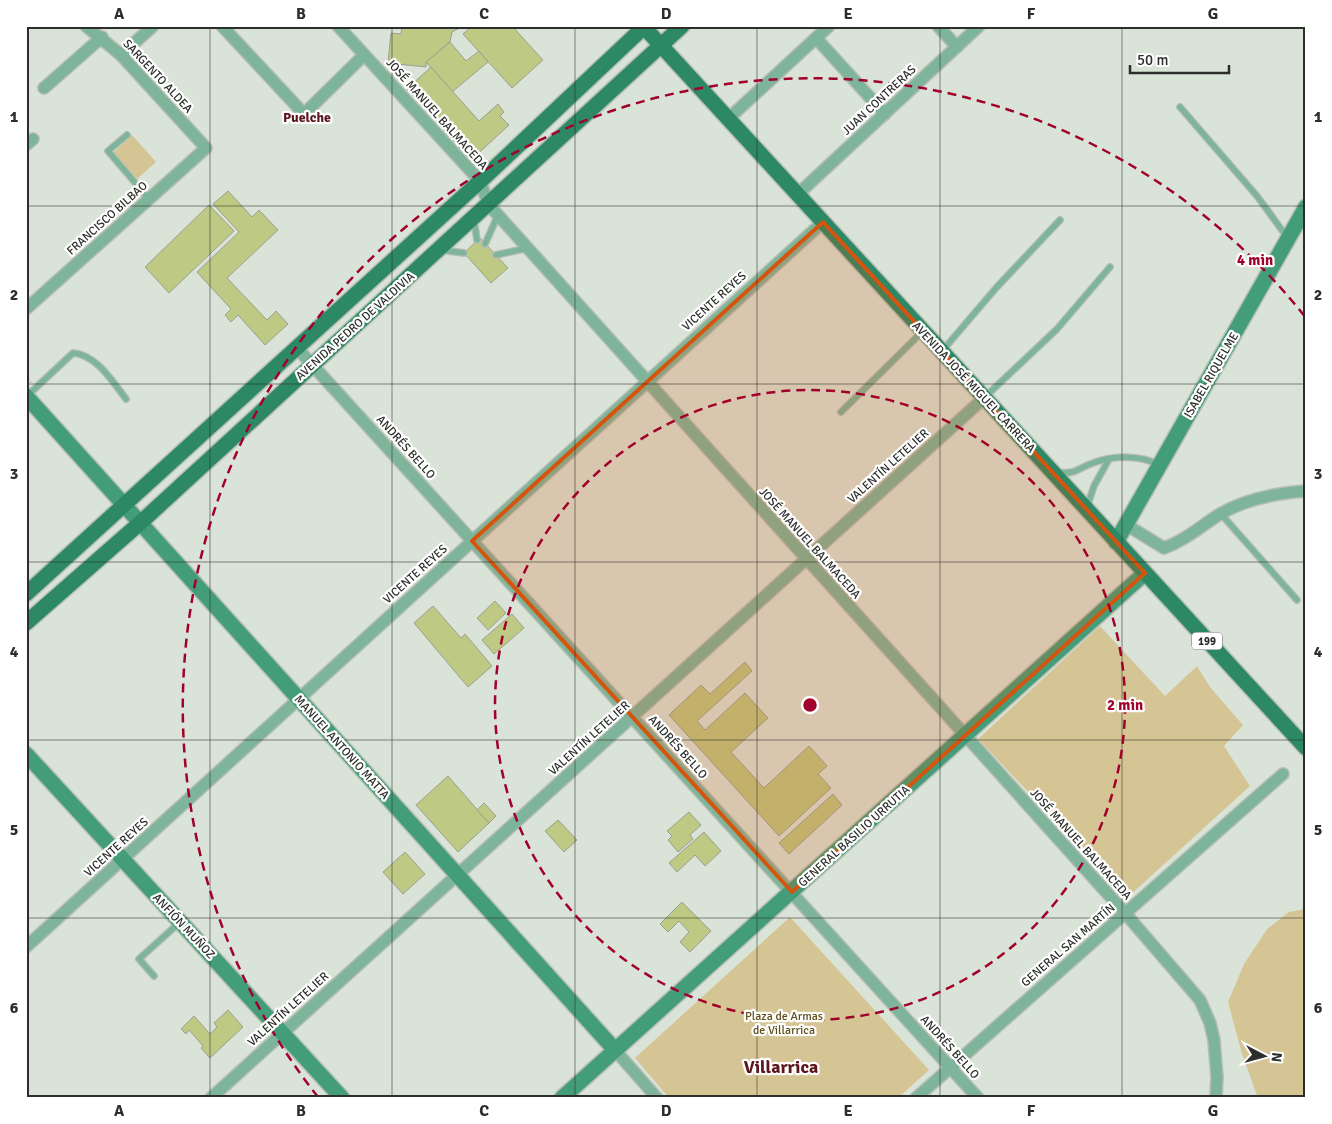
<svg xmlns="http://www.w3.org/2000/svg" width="1332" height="1124" font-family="Signika,sans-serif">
<rect width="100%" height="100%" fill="#dae3d7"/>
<!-- green -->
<g fill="#d6c594">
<polygon points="132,135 156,162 137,179 113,153"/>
<polygon points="1100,626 1165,696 1197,666 1210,687 1243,725 1224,746 1250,786 1128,897 978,739"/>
<polygon points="1306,909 1306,1098 1258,1098 1242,1054 1228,1002 1244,964 1267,929 1289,912"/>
<polygon points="790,917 929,1070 898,1098 669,1098 635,1058"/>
</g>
<!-- building -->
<g fill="#bec983" stroke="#9c9f92">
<polygon points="402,26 463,26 452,32 450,42 426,62 426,67 388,63 391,33 401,34"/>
<polygon points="472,26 512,26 543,60 512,88 463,34"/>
<polygon points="450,42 466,61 479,51 488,62 452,92 426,62"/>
<polygon points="431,67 479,121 498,104 504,112 500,116 509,125 471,160 407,89"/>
<polygon points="228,191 252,217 259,210 278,230 227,278 267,320 276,311 288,324 265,345 238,315 231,322 225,315 231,309 197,272 239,232 213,204"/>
<polygon points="209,205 234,231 169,293 145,267"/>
<polygon points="480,238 508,268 491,283 464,253"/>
<polygon points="495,601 506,613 488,630 477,618"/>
<polygon points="433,606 461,638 465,634 492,666 468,687 414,623"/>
<polygon points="512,614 524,628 494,654 482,640"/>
<polygon points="745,662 752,671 697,721 705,730 745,693 768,718 731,752 764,788 809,746 827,766 818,774 831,788 779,836 669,715 701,685 710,694"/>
<polygon points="448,776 489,823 458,852 416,805"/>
<polygon points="833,794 842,805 789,854 779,843"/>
<polygon points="484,803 496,816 489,823 477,810"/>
<polygon points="689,812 701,825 690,835 693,839 678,852 668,840 672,836 667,831"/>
<polygon points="558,820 577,840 564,852 545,831"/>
<polygon points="704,832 721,851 705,866 695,855 677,872 669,863"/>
<polygon points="405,852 425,874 403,894 383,872"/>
<polygon points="682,902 711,931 690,952 680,942 689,932 679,921 668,932 660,924"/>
<polygon points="228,1010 243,1027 210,1058 201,1048 203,1046 189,1030 186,1034 181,1029 194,1016 210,1034 217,1027 214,1023"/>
</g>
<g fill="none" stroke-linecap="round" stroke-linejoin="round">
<!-- lane casing -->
<g stroke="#b7bfb4" stroke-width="8">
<g id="lane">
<polyline points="1180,107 1257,196 1287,237"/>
<polyline points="127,135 108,151 149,199"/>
<polyline points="474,220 477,240"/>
<polyline points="485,244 498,215"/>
<polyline points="441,250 464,253"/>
<polyline points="496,255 528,248"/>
<polyline points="943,350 996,288 1060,220"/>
<path d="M28,395L73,353C97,355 112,381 126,399"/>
<polyline points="985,397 1057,329 1110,267"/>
<polyline points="841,412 923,331"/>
<path d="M1056,472C1076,475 1076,469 1093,463C1113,455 1141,455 1159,465"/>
<polyline points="1087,507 1094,486 1109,459"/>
<polyline points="1221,514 1297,600"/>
<polyline points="154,976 139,959 179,923"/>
</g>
</g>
<!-- street casing -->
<g stroke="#b7bfb4" stroke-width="14">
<g id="street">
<polyline points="222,26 304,114 364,55"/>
<polyline points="338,26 480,181 489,205 1125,913 1200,1000 1210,1023 1214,1040 1217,1077 1216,1098"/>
<polyline points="938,26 957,47"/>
<polyline points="816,38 885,114"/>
<polyline points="121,55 153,26"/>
<polyline points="44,88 102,37"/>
<polyline points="728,119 829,26"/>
<polyline points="26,145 33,139"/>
<polyline points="798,194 979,26"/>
<polyline points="26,309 206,148 121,55 86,26"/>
<polyline points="297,348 978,1098"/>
<path d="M1125,524L1164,548C1186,540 1201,526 1220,514C1246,499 1276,493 1306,491"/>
<polyline points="26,947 823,222"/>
<polyline points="615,1050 657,1098"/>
<polyline points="211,1098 984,398"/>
<polyline points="916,1098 1283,774"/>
</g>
</g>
<!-- secondary casing -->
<g stroke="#b7bfb4" stroke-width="18">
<g id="secondary">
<polyline points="26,396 615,1050"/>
<polyline points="1116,542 1306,207"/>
<polyline points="26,754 342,1098"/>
<polyline points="562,1098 1145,573"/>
</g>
</g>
<!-- primary casing -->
<g stroke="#b7bfb4" stroke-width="18">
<g id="primary">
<polyline points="644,27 1306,748"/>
<polyline points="26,594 488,174 645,26"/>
<polyline points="26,623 140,523 682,26"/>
</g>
</g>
<!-- path -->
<polyline stroke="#9aa198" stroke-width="2.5" stroke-dasharray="4 2.5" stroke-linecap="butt" points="26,377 31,382"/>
<!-- lane -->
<use href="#lane" stroke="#7eb49a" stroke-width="5.5"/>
<!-- street -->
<use href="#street" stroke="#7eb49a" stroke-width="11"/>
<!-- secondary -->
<use href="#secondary" stroke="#449d79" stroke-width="15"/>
<!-- primary -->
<use href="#primary" stroke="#2c8865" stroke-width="15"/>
</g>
<!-- marked area -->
<path fill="#d5550f" fill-opacity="0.2" stroke="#d5550f" stroke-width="4" stroke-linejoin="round" d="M823,222L1145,573L792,892L472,541Z"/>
<!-- grid -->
<path fill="none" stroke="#2b2e2a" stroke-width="1" stroke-opacity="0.55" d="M210,26V1098M392,26V1098M575,26V1098M757,26V1098M940,26V1098M1122,26V1098M26,206H1306M26,384H1306M26,562H1306M26,740H1306M26,918H1306"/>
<!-- distance rings -->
<g fill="none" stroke="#a1012a" stroke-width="2.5" stroke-dasharray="9 6">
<circle cx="810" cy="705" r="315"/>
<path d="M318 1097A629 629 0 1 1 1306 318"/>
</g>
<g text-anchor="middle" stroke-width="4.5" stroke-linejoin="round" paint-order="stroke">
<!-- shield labels -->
<rect fill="#fff" stroke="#6b6d6a" stroke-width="1" x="1192" y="632.5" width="30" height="17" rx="4"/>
<g font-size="11" font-weight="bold" fill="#2b2e2a">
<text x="1207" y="645">199</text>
</g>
<!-- street labels -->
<g font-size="12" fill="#2b2e2a" stroke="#fff">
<text transform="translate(158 76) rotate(47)" y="4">SARGENTO ALDEA</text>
<text transform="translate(879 100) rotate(-43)" y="4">JUAN CONTRERAS</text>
<text transform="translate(437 114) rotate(48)" y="4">JOSÉ MANUEL BALMACEDA</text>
<text transform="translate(107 218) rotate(-42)" y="4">FRANCISCO BILBAO</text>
<text transform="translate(714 301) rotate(-42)" y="4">VICENTE REYES</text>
<text transform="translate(355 326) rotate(-42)" y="4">AVENIDA PEDRO DE VALDIVIA</text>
<text transform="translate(1211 375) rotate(-60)" y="4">ISABEL RIQUELME</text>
<text transform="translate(974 387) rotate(47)" y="4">AVENIDA JOSÉ MIGUEL CARRERA</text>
<text transform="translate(406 447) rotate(48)" y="4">ANDRÉS BELLO</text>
<text transform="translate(888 466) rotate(-42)" y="4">VALENTÍN LETELIER</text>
<text transform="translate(810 543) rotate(48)" y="4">JOSÉ MANUEL BALMACEDA</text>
<text transform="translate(415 574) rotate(-42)" y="4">VICENTE REYES</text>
<text transform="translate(589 738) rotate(-42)" y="4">VALENTÍN LETELIER</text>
<text transform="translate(342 747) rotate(48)" y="4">MANUEL ANTONIO MATTA</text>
<text transform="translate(678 747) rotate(48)" y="4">ANDRÉS BELLO</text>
<text transform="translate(854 836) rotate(-42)" y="4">GENERAL BASILIO URRUTIA</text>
<text transform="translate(1081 844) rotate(48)" y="4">JOSÉ MANUEL BALMACEDA</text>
<text transform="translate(116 847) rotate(-42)" y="4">VICENTE REYES</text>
<text transform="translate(184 926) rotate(47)" y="4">ANFIÓN MUÑOZ</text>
<text transform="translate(1068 945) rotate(-41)" y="4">GENERAL SAN MARTÍN</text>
<text transform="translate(288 1009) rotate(-42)" y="4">VALENTÍN LETELIER</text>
<text transform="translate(950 1047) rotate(48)" y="4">ANDRÉS BELLO</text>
</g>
<!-- park labels -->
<g font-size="12" fill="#5f4e1a" stroke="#fff">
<text x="784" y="1020">Plaza de Armas<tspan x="784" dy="14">de Villarrica</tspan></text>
</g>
<!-- neighbourhood labels -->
<g font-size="14" font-weight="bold" fill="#5c171e" stroke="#fff">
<text x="307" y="122">Puelche</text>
</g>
<!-- district labels -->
<g font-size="18" font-weight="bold" fill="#5c171e" stroke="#fff">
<text x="781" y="1073">Villarrica</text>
</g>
</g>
<circle cx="810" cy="705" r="8" fill="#a1012a" stroke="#fff" stroke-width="2.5"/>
<g font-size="15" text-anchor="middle" font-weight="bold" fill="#a1012a" stroke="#fff" stroke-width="4.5" stroke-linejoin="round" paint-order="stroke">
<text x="1255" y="265">4 min</text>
<text x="1125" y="710">2 min</text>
</g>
<!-- border -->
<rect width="1332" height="1124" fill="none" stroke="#ffffff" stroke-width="55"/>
<!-- north arrow -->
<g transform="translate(1264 1056) rotate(96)" stroke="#ffffff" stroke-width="4" paint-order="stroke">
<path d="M0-4L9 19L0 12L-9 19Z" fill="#2b2e2a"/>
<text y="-8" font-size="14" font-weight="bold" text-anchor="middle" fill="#2b2e2a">N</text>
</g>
<!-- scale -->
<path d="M1130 65v8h99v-8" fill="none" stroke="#2b2e2a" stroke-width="2.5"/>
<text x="1137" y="65" font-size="15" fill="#2b2e2a" stroke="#ffffff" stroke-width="4" paint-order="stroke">50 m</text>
<rect x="28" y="28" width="1276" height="1068" fill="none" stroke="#2b2e2a" stroke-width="2"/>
<g font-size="16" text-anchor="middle" font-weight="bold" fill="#2b2e2a">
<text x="119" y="19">A</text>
<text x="301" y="19">B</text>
<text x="484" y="19">C</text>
<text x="666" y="19">D</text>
<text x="848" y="19">E</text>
<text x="1031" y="19">F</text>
<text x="1213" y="19">G</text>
<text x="14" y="122">1</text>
<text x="1318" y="122">1</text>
<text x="14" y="300">2</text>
<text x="1318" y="300">2</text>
<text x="14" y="479">3</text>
<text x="1318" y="479">3</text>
<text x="14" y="657">4</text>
<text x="1318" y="657">4</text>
<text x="14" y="835">5</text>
<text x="1318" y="835">5</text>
<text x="14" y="1013">6</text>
<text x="1318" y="1013">6</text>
<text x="119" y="1116">A</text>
<text x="301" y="1116">B</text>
<text x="484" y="1116">C</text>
<text x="666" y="1116">D</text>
<text x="848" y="1116">E</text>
<text x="1031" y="1116">F</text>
<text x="1213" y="1116">G</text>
</g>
</svg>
